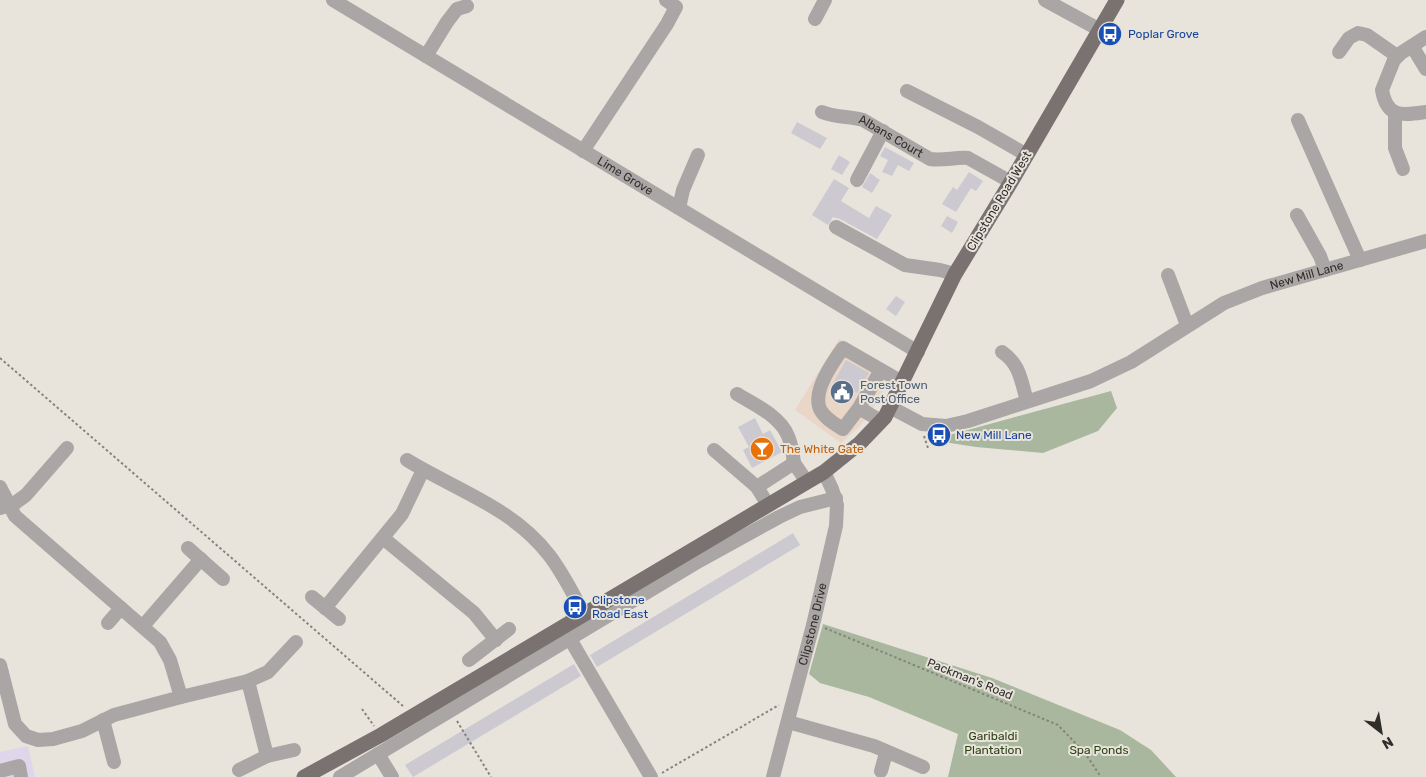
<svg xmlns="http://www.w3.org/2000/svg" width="1426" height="777" font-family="Rubik,sans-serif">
<rect width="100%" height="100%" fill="#e8e4dc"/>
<!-- commercial -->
<polygon fill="#ead6c7" points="839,339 895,370 873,409 859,427 841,443 795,410"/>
<!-- medical -->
<polygon fill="#dfd6eb" points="28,746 35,777 0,777 0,752"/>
<!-- green -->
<g fill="#a8b79d">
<polygon points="1111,391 1117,408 1098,431 1043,453 976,447 931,440"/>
<polygon points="823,624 992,678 1120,730 1151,750 1176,777 948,777 958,734 869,697 820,683 809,674"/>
</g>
<!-- building -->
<g fill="#ccc9d1">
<polygon points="797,122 827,138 820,149 791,133"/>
<polygon points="885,147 914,163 909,171 898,165 892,176 882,172 888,160 880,156"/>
<polygon points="839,155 850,162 842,175 831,169"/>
<polygon points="969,172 983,181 976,191 971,188 956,212 942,204 953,187 957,190"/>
<polygon points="870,173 880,180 872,193 862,187"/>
<polygon points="834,179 849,188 841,201 869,218 876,206 892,215 877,239 840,219 833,217 828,225 812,215"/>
<polygon points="947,216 958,222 952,233 941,226"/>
<polygon points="896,296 905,302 896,316 886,309"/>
<polygon points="846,360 869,373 857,393 853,391 847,402 835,395 839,388 832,385"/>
<polygon points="755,418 763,434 770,430 782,452 752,468 743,450 749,447 738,427"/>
<polygon points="793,533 800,545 597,667 590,655"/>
<polygon points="574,664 581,676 413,777 405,765"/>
</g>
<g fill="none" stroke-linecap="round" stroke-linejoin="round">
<!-- path -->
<g stroke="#86837e" stroke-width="2" stroke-dasharray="2.5 2.5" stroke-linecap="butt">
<polyline points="0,358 403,706"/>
<polyline points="924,436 928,448"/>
<polyline points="825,628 1058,725 1085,753 1101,777"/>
<polyline points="362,709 374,726"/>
<polyline points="457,721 491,777"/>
<polyline points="662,773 779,705"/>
</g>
<!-- minor -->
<g stroke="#aaa6a5" stroke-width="14">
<path id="s1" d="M333,0L918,352"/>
<polyline points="1045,0 1100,30"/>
<polyline points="815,19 825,0"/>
<path d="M1426,37L1401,53L1394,60L1382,90C1387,119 1403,115 1426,112"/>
<polyline points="1412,46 1426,69"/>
<polyline points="1339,52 1349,38 1358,33 1367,35 1397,56"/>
<polyline points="426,56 447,22 457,9 467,6"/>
<polyline points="907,91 978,127 1027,155"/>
<path id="s2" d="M822,112C837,118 848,116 863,120L930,159C943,161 955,157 968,158L1011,182"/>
<polyline points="1395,114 1395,148 1403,169"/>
<polyline points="1298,120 1360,260"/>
<polyline points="583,151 667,24 676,7 666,0"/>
<polyline points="857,180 883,131"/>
<polyline points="679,208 683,190 698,155"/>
<polyline points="1297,215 1320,256 1325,270"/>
<polyline points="836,227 905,265 940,270 955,274"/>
<polyline points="1168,275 1187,325"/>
<path d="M1002,352C1020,364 1021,381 1027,401"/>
<path d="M881,370L859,408L843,429C835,424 824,418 820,409C812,391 833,362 843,348L902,382"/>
<path d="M737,394C755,405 780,416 788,436C792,445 793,455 794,463"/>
<path id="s3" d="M890,407L922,424L946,426L968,421L1091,381L1131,362L1224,303L1262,288L1426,241"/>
<polyline points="859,408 881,421"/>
<polyline points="714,450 757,487"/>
<path d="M407,460C456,490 513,508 549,555C563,573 573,594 584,614"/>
<polyline points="0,487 15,516 160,642 170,660 181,697 114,715 82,731 53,739 38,740 26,736 15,724 0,665"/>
<polyline points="768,505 757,487 794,463 807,482"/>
<polyline points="0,508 15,503 26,495 67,448"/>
<polyline points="383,538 474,613 496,640"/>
<polyline points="188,548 223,579"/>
<polyline points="312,597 339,619"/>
<polyline points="325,608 402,514 423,470"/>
<polyline points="108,623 121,608"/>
<polyline points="143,626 201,559"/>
<polyline points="570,639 651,777"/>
<polyline points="469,660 509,629"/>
<polyline points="248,681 268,672 296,642"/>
<polyline points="181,697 248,681 267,756"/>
<polyline points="103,720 114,762"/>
<polyline points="788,722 874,746 923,767"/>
<polyline points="378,754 392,777"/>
<polyline points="239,770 267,756 294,750"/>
<polyline points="0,771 19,766 21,777"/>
<polyline points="881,771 886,753"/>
<polyline points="340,777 699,561 779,517 800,507 836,498"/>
<path id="s4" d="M773,777L813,625L836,526L837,505L832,489L824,472"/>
</g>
<!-- major -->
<polyline stroke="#7a7271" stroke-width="15" points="304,777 381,735 807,482 824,472 860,443 885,417 955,274 1011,182 1117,0"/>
</g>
<!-- icons -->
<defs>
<g id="bus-disc" transform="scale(1.25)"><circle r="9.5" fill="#1a4fb4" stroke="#e8e4dc"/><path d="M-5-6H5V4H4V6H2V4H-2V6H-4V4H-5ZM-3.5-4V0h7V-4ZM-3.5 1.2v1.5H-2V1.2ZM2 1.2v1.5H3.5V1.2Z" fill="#fff"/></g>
<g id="civic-disc" transform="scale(1.25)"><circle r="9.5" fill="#5c6f8a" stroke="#e8e4dc"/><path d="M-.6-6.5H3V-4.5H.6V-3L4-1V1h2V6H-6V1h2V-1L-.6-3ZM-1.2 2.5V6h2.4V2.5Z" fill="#fff"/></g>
<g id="bar-disc" transform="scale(1.25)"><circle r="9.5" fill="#e8710a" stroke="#e8e4dc"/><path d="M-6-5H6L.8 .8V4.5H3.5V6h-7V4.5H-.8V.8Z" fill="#fff"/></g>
</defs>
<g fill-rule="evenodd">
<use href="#bus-disc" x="1110" y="34"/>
<use href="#civic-disc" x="842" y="392"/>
<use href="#bus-disc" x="939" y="435"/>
<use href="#bar-disc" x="762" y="449"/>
<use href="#bus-disc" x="575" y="607"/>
</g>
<g text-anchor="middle" stroke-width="4" stroke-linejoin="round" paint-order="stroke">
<!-- transit labels -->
<g font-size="12" fill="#164399" stroke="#e8e4dc" text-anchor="start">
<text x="1128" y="38">Poplar Grove</text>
<text x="956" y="439">New Mill Lane</text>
<text x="592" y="604">Clipstone<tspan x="592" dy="14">Road East</tspan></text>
</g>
<!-- street labels -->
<g font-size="12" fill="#302e2b" stroke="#e8e4dc">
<text dy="4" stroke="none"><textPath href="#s2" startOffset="74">Albans Court</textPath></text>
<text dy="4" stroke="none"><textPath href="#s1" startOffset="341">Lime Grove</textPath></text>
<text transform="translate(999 201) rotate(-59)" y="4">Clipstone Road West</text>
<text dy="4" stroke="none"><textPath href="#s3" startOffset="454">New Mill Lane</textPath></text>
<text dy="4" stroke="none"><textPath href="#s4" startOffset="158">Clipstone Drive</textPath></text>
<text transform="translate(970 679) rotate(22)" y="4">Packman's Road</text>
</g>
<!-- service labels -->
<g font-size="12" fill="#4e5e75" stroke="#e8e4dc" text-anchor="start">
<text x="860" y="389">Forest Town<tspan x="860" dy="14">Post Office</tspan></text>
</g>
<!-- food labels -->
<g font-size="12" fill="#c56008" stroke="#e8e4dc" text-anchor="start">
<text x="780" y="453">The White Gate</text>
</g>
<!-- park labels -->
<g font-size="12" fill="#2c4213" stroke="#e8e4dc">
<text x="993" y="740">Garibaldi<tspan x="993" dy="14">Plantation</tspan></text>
<text x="1099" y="754">Spa Ponds</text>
</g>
</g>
<!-- north arrow -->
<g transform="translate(1381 732) rotate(149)" stroke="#e8e4dc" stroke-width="4" paint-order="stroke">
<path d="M0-4L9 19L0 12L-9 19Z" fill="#302e2b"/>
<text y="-8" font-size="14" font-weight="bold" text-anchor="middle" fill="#302e2b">N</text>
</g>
</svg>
